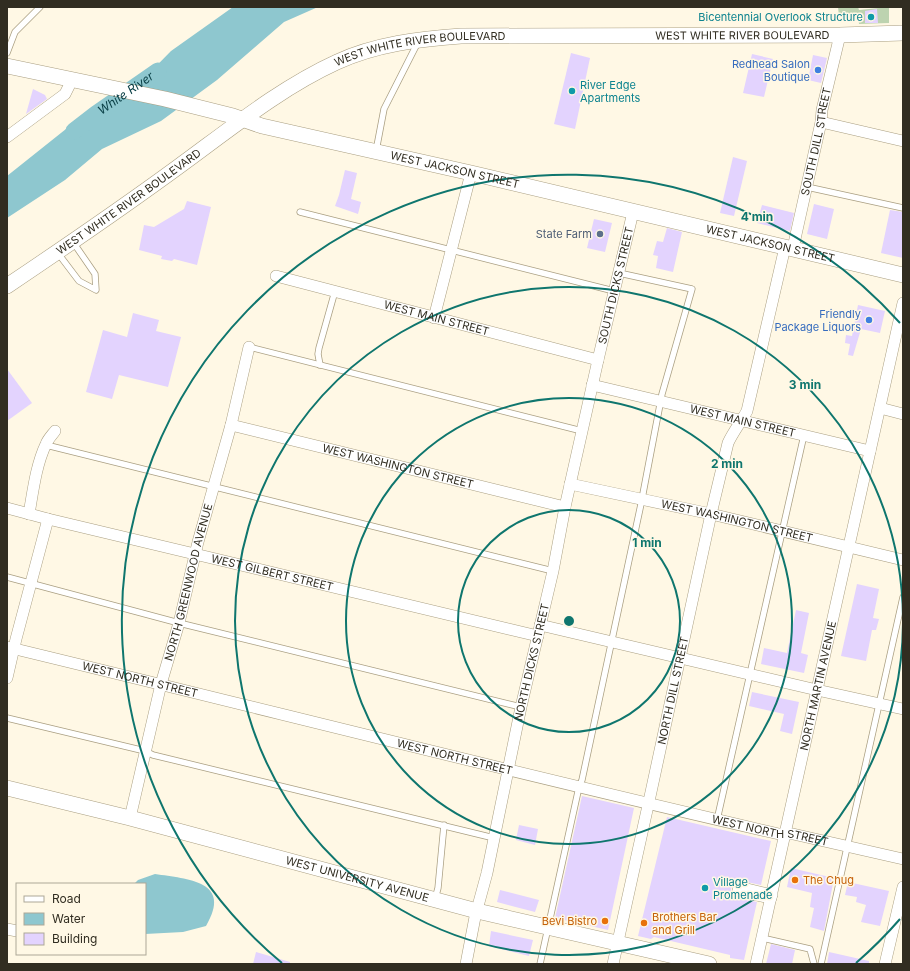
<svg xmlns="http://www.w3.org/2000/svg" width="910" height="971" font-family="Inter,sans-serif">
<rect width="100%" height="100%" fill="#fff8e5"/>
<!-- green -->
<polygon fill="#bdd3b0" points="838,7 858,7 859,10 889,7 889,23 859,24 858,15 839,16"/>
<!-- water -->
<g fill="#8ec7cf">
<polygon points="233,7 318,7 284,22 217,80 161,121 102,149 65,180 7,218 7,176 71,125 115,108 171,51"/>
<path d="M155,874C188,879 233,881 206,926L183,932L145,934V884H134L138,880Z"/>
</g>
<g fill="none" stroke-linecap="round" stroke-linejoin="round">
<!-- river -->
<path stroke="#8ec7cf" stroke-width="17" id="s1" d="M74,131L96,114L158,71"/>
</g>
<!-- building -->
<g fill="#e3d3fe">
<polygon points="877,9 878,23 865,23 865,11"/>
<polygon points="571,53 590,58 575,129 554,124"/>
<polygon points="752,54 773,59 764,97 743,93"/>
<polygon points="813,55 827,58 821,83 808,80"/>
<polygon points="33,89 45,95 47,99 26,114"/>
<polygon points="733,157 747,161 734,216 720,213"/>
<polygon points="345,170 357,173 351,199 361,202 358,214 335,206 339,195"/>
<polygon points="187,201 211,207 197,265 174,259 172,261 161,259 162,256 139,250 144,225 154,227 184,209"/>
<polygon points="814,204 834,209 827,239 807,234"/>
<polygon points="762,205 794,213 790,231 757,223"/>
<polygon points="890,210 903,212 903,258 881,253"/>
<polygon points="594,219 612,223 605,252 587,248"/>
<polygon points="667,228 682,232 673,272 656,268 658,256 653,255 657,241 663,242"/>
<polygon points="858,305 885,311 880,333 861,329 853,356 848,355 850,344 845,343 846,335 852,336"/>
<polygon points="133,313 159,320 156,331 181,337 168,387 119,375 112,399 86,392 103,330 127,337"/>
<polygon points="7,369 32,403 7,421"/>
<polygon points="857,584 879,589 873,618 879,619 876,630 872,630 866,661 841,656"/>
<polygon points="796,610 809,613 801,653 808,655 804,673 761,664 764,648 787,653"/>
<polygon points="752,692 799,702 792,734 780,731 784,714 749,706"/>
<polygon points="582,796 634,808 608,930 555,918"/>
<polygon points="667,817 771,841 761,885 737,880 734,882 731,889 731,893 736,898 757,902 744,960 730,958 730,955 654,937 651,939 638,936"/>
<polygon points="519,825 538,829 535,845 516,840"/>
<polygon points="791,868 834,878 824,931 810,927 814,908 810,907 812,893 787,887"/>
<polygon points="848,882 889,891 880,926 861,922 866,905 856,902 857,897 845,895"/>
<polygon points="500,890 539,900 535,912 497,902"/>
<polygon points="491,931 533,940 529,956 489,946"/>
<polygon points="771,944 795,950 792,964 766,964"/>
<polygon points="256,952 290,962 290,964 253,964"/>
<polygon points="829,952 869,961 869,964 827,964"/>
</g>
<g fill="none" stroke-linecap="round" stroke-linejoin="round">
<!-- lane casing -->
<g stroke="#aa9f82" stroke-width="7">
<g id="lane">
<polyline points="7,53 15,32 40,7"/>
<polyline points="376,151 384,109 418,42"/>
<polyline points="807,187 903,208"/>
<polyline points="300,212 614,291"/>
<polyline points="57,252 79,281 96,290 95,274 73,242"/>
<polyline points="249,347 582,431"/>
<polyline points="320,365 318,354 319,348 335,291"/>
<polyline points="46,445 553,571"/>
<polyline points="7,577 179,623 521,707"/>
<polyline points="7,718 145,751 153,755 494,838"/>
<polyline points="717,820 804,435"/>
<polyline points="435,899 438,888 444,825"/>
<polyline points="762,938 810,949 814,964"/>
<polyline points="540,964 579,787 582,780 641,504 662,394 692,289 619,273"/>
<polyline points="821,964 903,597"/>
</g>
</g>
<!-- street casing -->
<g stroke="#aa9f82" stroke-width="12">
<g id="street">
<polyline points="821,122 903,141"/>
<polyline points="7,137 65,94 69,86 70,79"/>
<path id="s2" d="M793,248L821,122L822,110L840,35"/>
<path id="s3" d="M276,276L598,360"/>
<polyline points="434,318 471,173"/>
<path id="s4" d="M592,385L870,451"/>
<polyline points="880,408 903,414"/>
<path id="s5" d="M231,425L565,507"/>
<path id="s6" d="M570,484L711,514L903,560"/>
<path id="s7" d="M7,508L48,519L538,636"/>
<path d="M29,514C33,491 36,465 46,444C48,439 52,435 55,431"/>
<polyline points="540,625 817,690 903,709"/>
<path id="s8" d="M7,647C264,709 521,775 779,834H793L903,859"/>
<polyline points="7,678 16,639 48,519"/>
<path id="s9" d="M130,818L161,684L179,623L198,542L231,425L249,347"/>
<polyline points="771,898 738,891 739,887 772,895"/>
<polyline points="7,929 17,931"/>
<path id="s10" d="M466,964L475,917L487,873L521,707L553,571L565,507L598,360L633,212"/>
<path id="s11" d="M613,964L651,792L711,514L728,443C733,432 741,422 747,411L785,247"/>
<path id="s12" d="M756,964L903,303"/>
<polyline points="885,964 903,887"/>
</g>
</g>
<!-- secondary casing -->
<g stroke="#aa9f82" stroke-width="16">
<g id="secondary">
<path id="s13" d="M7,66L165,99L233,116L262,126L471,173L903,275"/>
<path id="s14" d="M7,286C65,247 122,208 178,167C229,130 280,88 337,62C376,44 419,39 461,36L840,35L903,33"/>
<path id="s15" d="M7,788L130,818L477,911L709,964"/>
</g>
</g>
<!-- lane -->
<use href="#lane" stroke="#fff" stroke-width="5.5"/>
<!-- street -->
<use href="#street" stroke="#fff" stroke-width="11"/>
<!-- secondary -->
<use href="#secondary" stroke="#fff" stroke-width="15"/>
</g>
<!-- distance rings -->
<g fill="none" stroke="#0f766e" stroke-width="2">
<circle cx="569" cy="621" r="111"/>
<circle cx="569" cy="621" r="223"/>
<path d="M903 624A334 334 0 1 1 903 618"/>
<path d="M900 919A446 446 0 0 1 856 963M282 963A446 446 0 1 1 900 323"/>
</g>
<!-- markers -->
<g fill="#0f9aa8" stroke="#fff8e5" stroke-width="1.5">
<circle cx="871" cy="17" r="4"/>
<circle cx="572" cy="91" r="4"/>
<circle cx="705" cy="888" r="4"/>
</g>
<g fill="#3f7fe0" stroke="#fff8e5" stroke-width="1.5">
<circle cx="818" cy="70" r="4"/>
<circle cx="869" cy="320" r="4"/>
</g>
<circle fill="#5c6f8a" stroke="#fff8e5" stroke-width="1.5" cx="600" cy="234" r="4"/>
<g fill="#e8710a" stroke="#fff8e5" stroke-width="1.5">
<circle cx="795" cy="880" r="4"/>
<circle cx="605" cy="921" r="4"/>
<circle cx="644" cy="923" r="4"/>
</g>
<g text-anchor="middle" stroke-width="3" stroke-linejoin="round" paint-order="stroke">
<!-- culture labels -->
<g font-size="11" fill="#0d838f" stroke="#fff8e5" text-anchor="start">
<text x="863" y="21" text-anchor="end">Bicentennial Overlook Structure</text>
<text x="580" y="89">River Edge<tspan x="580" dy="13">Apartments</tspan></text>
<text x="713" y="886">Village<tspan x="713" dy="13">Promenade</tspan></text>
</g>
<!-- street labels -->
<g font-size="11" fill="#312d21" stroke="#fff8e5">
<text dy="4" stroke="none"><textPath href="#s14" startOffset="808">WEST WHITE RIVER BOULEVARD</textPath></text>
<text dy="4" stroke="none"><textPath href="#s14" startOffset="484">WEST WHITE RIVER BOULEVARD</textPath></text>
<text dy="4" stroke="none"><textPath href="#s2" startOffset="109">SOUTH DILL STREET</textPath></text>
<text dy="4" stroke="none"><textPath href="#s13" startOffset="460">WEST JACKSON STREET</textPath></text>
<text dy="4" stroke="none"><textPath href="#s14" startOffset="148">WEST WHITE RIVER BOULEVARD</textPath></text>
<text dy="4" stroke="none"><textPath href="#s13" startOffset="784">WEST JACKSON STREET</textPath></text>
<text dy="4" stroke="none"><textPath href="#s10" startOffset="695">SOUTH DICKS STREET</textPath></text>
<text dy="4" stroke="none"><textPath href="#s3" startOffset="166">WEST MAIN STREET</textPath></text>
<text dy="4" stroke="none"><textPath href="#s4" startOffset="155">WEST MAIN STREET</textPath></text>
<text dy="4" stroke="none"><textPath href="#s5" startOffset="172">WEST WASHINGTON STREET</textPath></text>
<text dy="4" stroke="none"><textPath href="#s6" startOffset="171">WEST WASHINGTON STREET</textPath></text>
<text dy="4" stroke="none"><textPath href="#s7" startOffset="273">WEST GILBERT STREET</textPath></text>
<text dy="4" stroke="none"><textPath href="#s9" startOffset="243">NORTH GREENWOOD AVENUE</textPath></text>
<text dy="4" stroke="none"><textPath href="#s10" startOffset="309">NORTH DICKS STREET</textPath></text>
<text dy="4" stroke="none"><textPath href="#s8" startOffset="137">WEST NORTH STREET</textPath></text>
<text dy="4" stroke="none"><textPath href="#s12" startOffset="285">NORTH MARTIN AVENUE</textPath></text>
<text dy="4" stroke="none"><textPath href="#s11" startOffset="280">NORTH DILL STREET</textPath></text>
<text dy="4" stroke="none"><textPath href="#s8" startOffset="461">WEST NORTH STREET</textPath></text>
<text dy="4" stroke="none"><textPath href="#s8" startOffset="785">WEST NORTH STREET</textPath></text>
<text dy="4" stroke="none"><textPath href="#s15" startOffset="362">WEST UNIVERSITY AVENUE</textPath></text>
</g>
<!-- shop labels -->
<g font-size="11" fill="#366cbe" stroke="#fff8e5" text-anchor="end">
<text x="810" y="68">Redhead Salon<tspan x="810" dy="13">Boutique</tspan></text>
<text x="861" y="318">Friendly<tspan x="861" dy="13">Package Liquors</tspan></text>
</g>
<!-- service labels -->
<g font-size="11" fill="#4e5e75" stroke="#fff8e5" text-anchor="end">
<text x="592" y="238">State Farm</text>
</g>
<!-- food labels -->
<g font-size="11" fill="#c56008" stroke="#fff8e5" text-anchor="start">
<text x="803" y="884">The Chug</text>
<text x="652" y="921">Brothers Bar<tspan x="652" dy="13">and Grill</tspan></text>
<text x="597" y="925" text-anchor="end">Bevi Bistro</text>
</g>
<!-- water labels -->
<g font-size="12" font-style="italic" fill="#0a4047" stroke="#fff8e5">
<text dy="4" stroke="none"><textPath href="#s1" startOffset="64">White River</textPath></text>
</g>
</g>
<circle cx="569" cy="621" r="6" fill="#0f766e" stroke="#fff8e5" stroke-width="2"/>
<g font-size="12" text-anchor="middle" font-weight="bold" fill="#0f766e" stroke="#fff8e5" stroke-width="3" stroke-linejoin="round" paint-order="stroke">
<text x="757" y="221">4 min</text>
<text x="805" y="389">3 min</text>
<text x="727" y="468">2 min</text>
<text x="647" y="547">1 min</text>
</g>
<!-- border -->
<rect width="910" height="971" fill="none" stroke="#312d21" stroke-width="16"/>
<!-- legend -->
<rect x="16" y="883" width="130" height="72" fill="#fff8e5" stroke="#ada797"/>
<rect x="24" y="896" width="20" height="6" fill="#ffffff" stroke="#ada797"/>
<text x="52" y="903" font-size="12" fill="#312d21">Road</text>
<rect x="24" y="913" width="20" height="12" fill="#8ec7cf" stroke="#ada797"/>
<text x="52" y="923" font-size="12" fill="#312d21">Water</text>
<rect x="24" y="933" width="20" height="12" fill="#e3d3fe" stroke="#ada797"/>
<text x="52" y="943" font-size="12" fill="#312d21">Building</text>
</svg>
